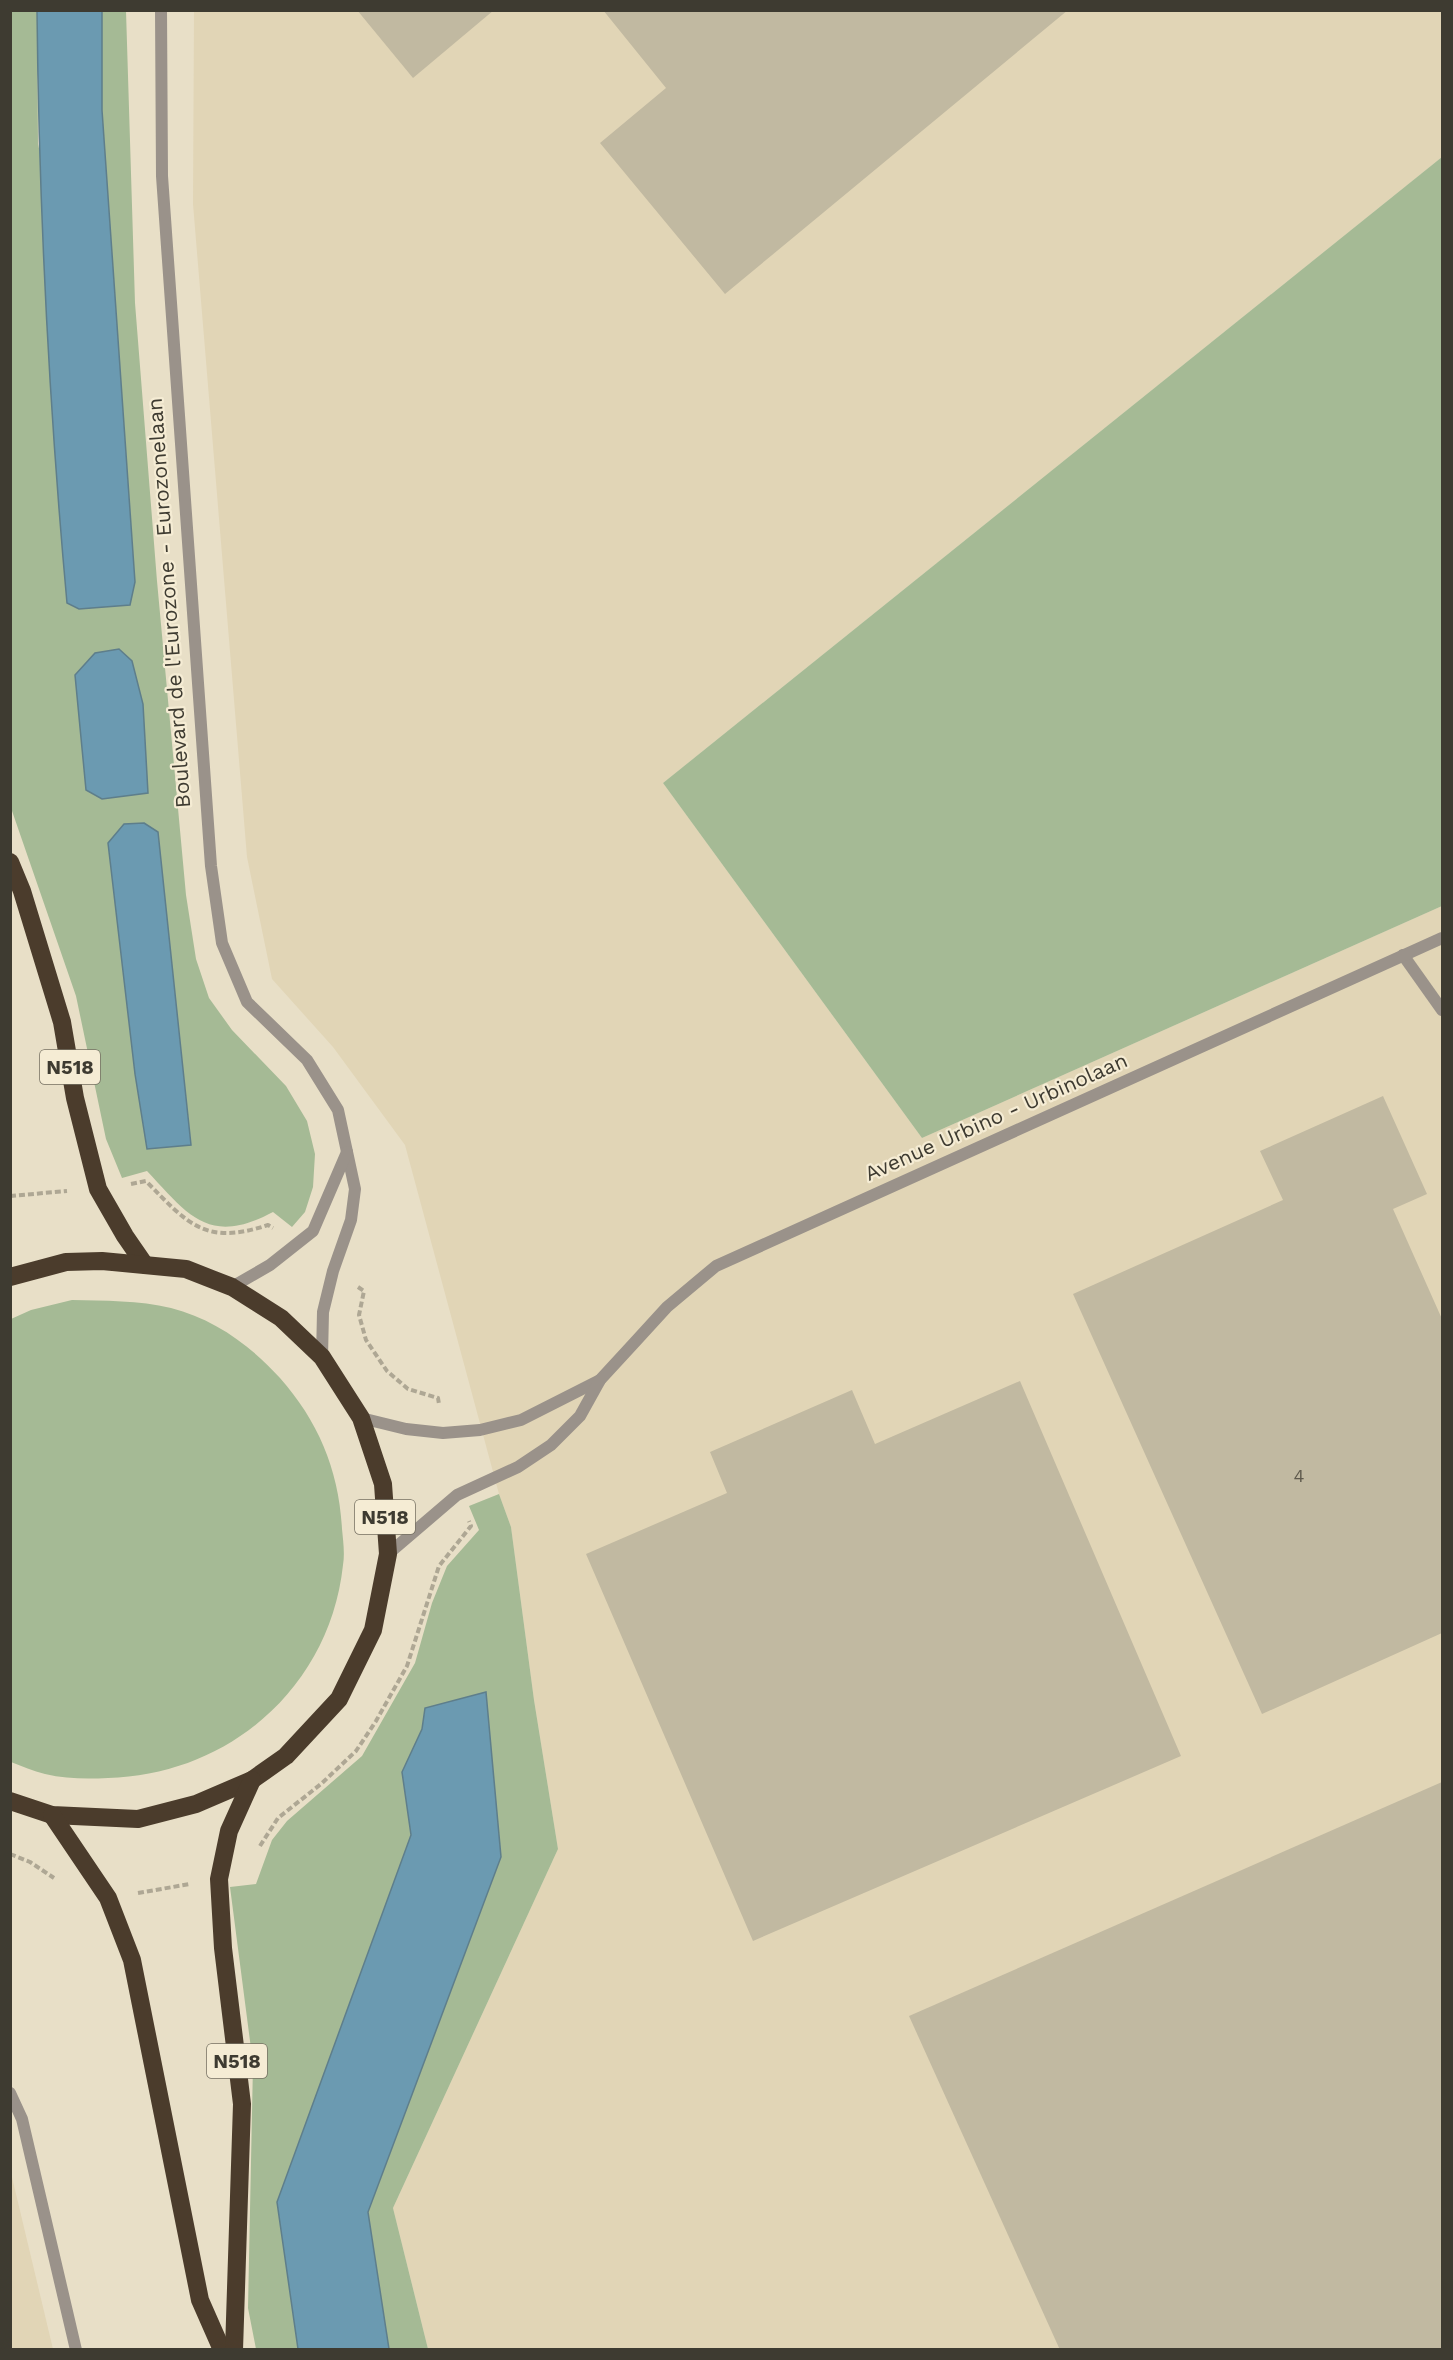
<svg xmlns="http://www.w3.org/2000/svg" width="1453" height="2360" font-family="'Work Sans',sans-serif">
<rect width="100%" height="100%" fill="#e8dfc7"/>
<!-- built -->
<g fill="#e1d5b6">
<polygon points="194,11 1442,11 1442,157 663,783 922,1138 1442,906 1442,2349 428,2349 393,2208 558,1849 534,1700 511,1527 499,1494 405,1145 333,1047 272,979 247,857 193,204"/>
<polygon points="10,2173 11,2173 53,2349 11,2349"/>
</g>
<!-- green -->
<g fill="#a5ba95" fill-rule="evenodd">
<path d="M10,11H37L38,144L135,581L102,110V11H126L135,303L157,581L186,895L196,959L209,998L232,1030L286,1086L307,1121L315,1154L313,1187L305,1212L292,1227L273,1212C209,1246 189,1216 147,1171L122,1178L106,1139L76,996L11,808ZM132,661L143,704L147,793ZM158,833L191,1144L147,1149L135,1074L108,843Z"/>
<polygon points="1442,157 1442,906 922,1138 663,783"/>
<path d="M72,1300C104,1301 139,1300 171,1308C214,1319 250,1345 280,1378C318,1421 339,1470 342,1529C343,1540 345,1553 343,1565C330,1687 229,1775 108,1778C87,1779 66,1779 45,1774C33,1771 22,1766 11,1762V1319L31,1310Z"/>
<polygon points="499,1494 511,1527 534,1700 558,1849 393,2208 428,2349 389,2349 368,2212 501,1857 486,1693 425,1708 422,1729 402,1772 411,1835 277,2202 298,2349 256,2349 248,2308 253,2064 230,1887 256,1884 272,1840 287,1821 362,1756 415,1663 432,1603 447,1566 479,1530 469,1506"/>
</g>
<!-- water -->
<g fill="#6b9ab1" stroke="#5e7e8b" stroke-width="1.5">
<path d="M37,11H102V110L135,582L130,605L79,609L67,603C49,406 39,209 37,11Z"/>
<polygon points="119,649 132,661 143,704 148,793 102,799 86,790 75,675 95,653"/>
<polygon points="144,823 158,832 191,1145 147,1149 135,1074 108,843 124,824"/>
<polygon points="486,1692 501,1857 368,2212 389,2349 298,2349 277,2202 411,1835 402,1772 422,1729 425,1708"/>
</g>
<!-- building -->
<g fill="#c1b9a1">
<polygon points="357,10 494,10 413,78"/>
<polygon points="603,10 1068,10 725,294 600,143 666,88"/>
<polygon points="1383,1096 1427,1194 1393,1209 1442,1319 1442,1633 1262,1714 1073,1294 1283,1200 1260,1151"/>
<polygon points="1020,1381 1181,1756 753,1941 586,1554 727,1493 710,1452 852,1390 875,1444"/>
<polygon points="1442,1782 1442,2350 1060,2350 909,2016"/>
</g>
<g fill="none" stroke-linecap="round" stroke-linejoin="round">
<!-- path -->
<g stroke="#aea794" stroke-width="4" stroke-dasharray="6 3" stroke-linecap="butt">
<path d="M131,1184L146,1181C188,1224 205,1246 268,1225L273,1228"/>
<polyline points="10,1196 67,1191"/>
<polyline points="358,1287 364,1291 359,1315 366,1340 387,1371 408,1389 438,1398 439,1404"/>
<polyline points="260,1846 278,1818 321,1784 356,1751 376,1721 407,1666 439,1566 471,1526 469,1521"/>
<polyline points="10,1854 30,1862 54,1878"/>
<polyline points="138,1893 190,1884"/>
</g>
<!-- street -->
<g stroke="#9a928a" stroke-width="12">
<polyline points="161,10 162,176 211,866 222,943 247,1002 307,1060 338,1110 355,1189 351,1220 333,1271 323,1312 322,1357"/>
<polyline points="1403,955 1442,1010"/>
<polyline points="232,1287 270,1265 313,1231 347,1152"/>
<polyline points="361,1418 406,1429 443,1433 480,1430 521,1420 600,1380"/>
<polyline points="388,1554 457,1495 518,1467 551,1445 580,1416 600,1380 635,1342 667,1307 716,1266 1442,938"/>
<polyline points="10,2093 22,2119 76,2350"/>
</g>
<!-- highway -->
<g stroke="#4b3c2c" stroke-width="18">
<polyline points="10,862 22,891 62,1022 75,1098 98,1189 125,1236 145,1265"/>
<polyline points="10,1277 66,1262 102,1261 186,1269 232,1287 281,1318 322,1357 361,1418 383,1484 388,1554 373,1630 339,1699 286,1756 252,1780 196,1804 138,1819 52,1815 10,1801"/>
<polyline points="52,1815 108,1898 132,1960 200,2300 222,2350"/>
<polyline points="234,2350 242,2104 223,1948 219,1879 229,1831 252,1780"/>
</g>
</g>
<g text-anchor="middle" stroke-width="4.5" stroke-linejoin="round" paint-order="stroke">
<!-- number labels -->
<g font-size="18" fill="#5f5a4d">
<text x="1299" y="1482">4</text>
</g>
<!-- shield labels -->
<g fill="#f5ecd4" stroke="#757062" stroke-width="1.5">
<rect x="40" y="1050" width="60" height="34" rx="4.5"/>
<rect x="355" y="1500" width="60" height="34" rx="4.5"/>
<rect x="207" y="2044" width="60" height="34" rx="4.5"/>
</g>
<g font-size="20" font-weight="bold" fill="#3e3b31">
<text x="70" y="1074">N518</text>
<text x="385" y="1524">N518</text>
<text x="237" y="2068">N518</text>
</g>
<!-- street labels -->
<g font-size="21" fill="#3e3b31" stroke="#f5ecd4">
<text transform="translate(169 603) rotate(-94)" y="7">Boulevard de l'Eurozone - Eurozonelaan</text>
<text transform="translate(996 1117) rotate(-24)" y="7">Avenue Urbino - Urbinolaan</text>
</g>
</g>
<!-- border -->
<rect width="1453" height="2360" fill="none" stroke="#3e3b31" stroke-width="24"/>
</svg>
